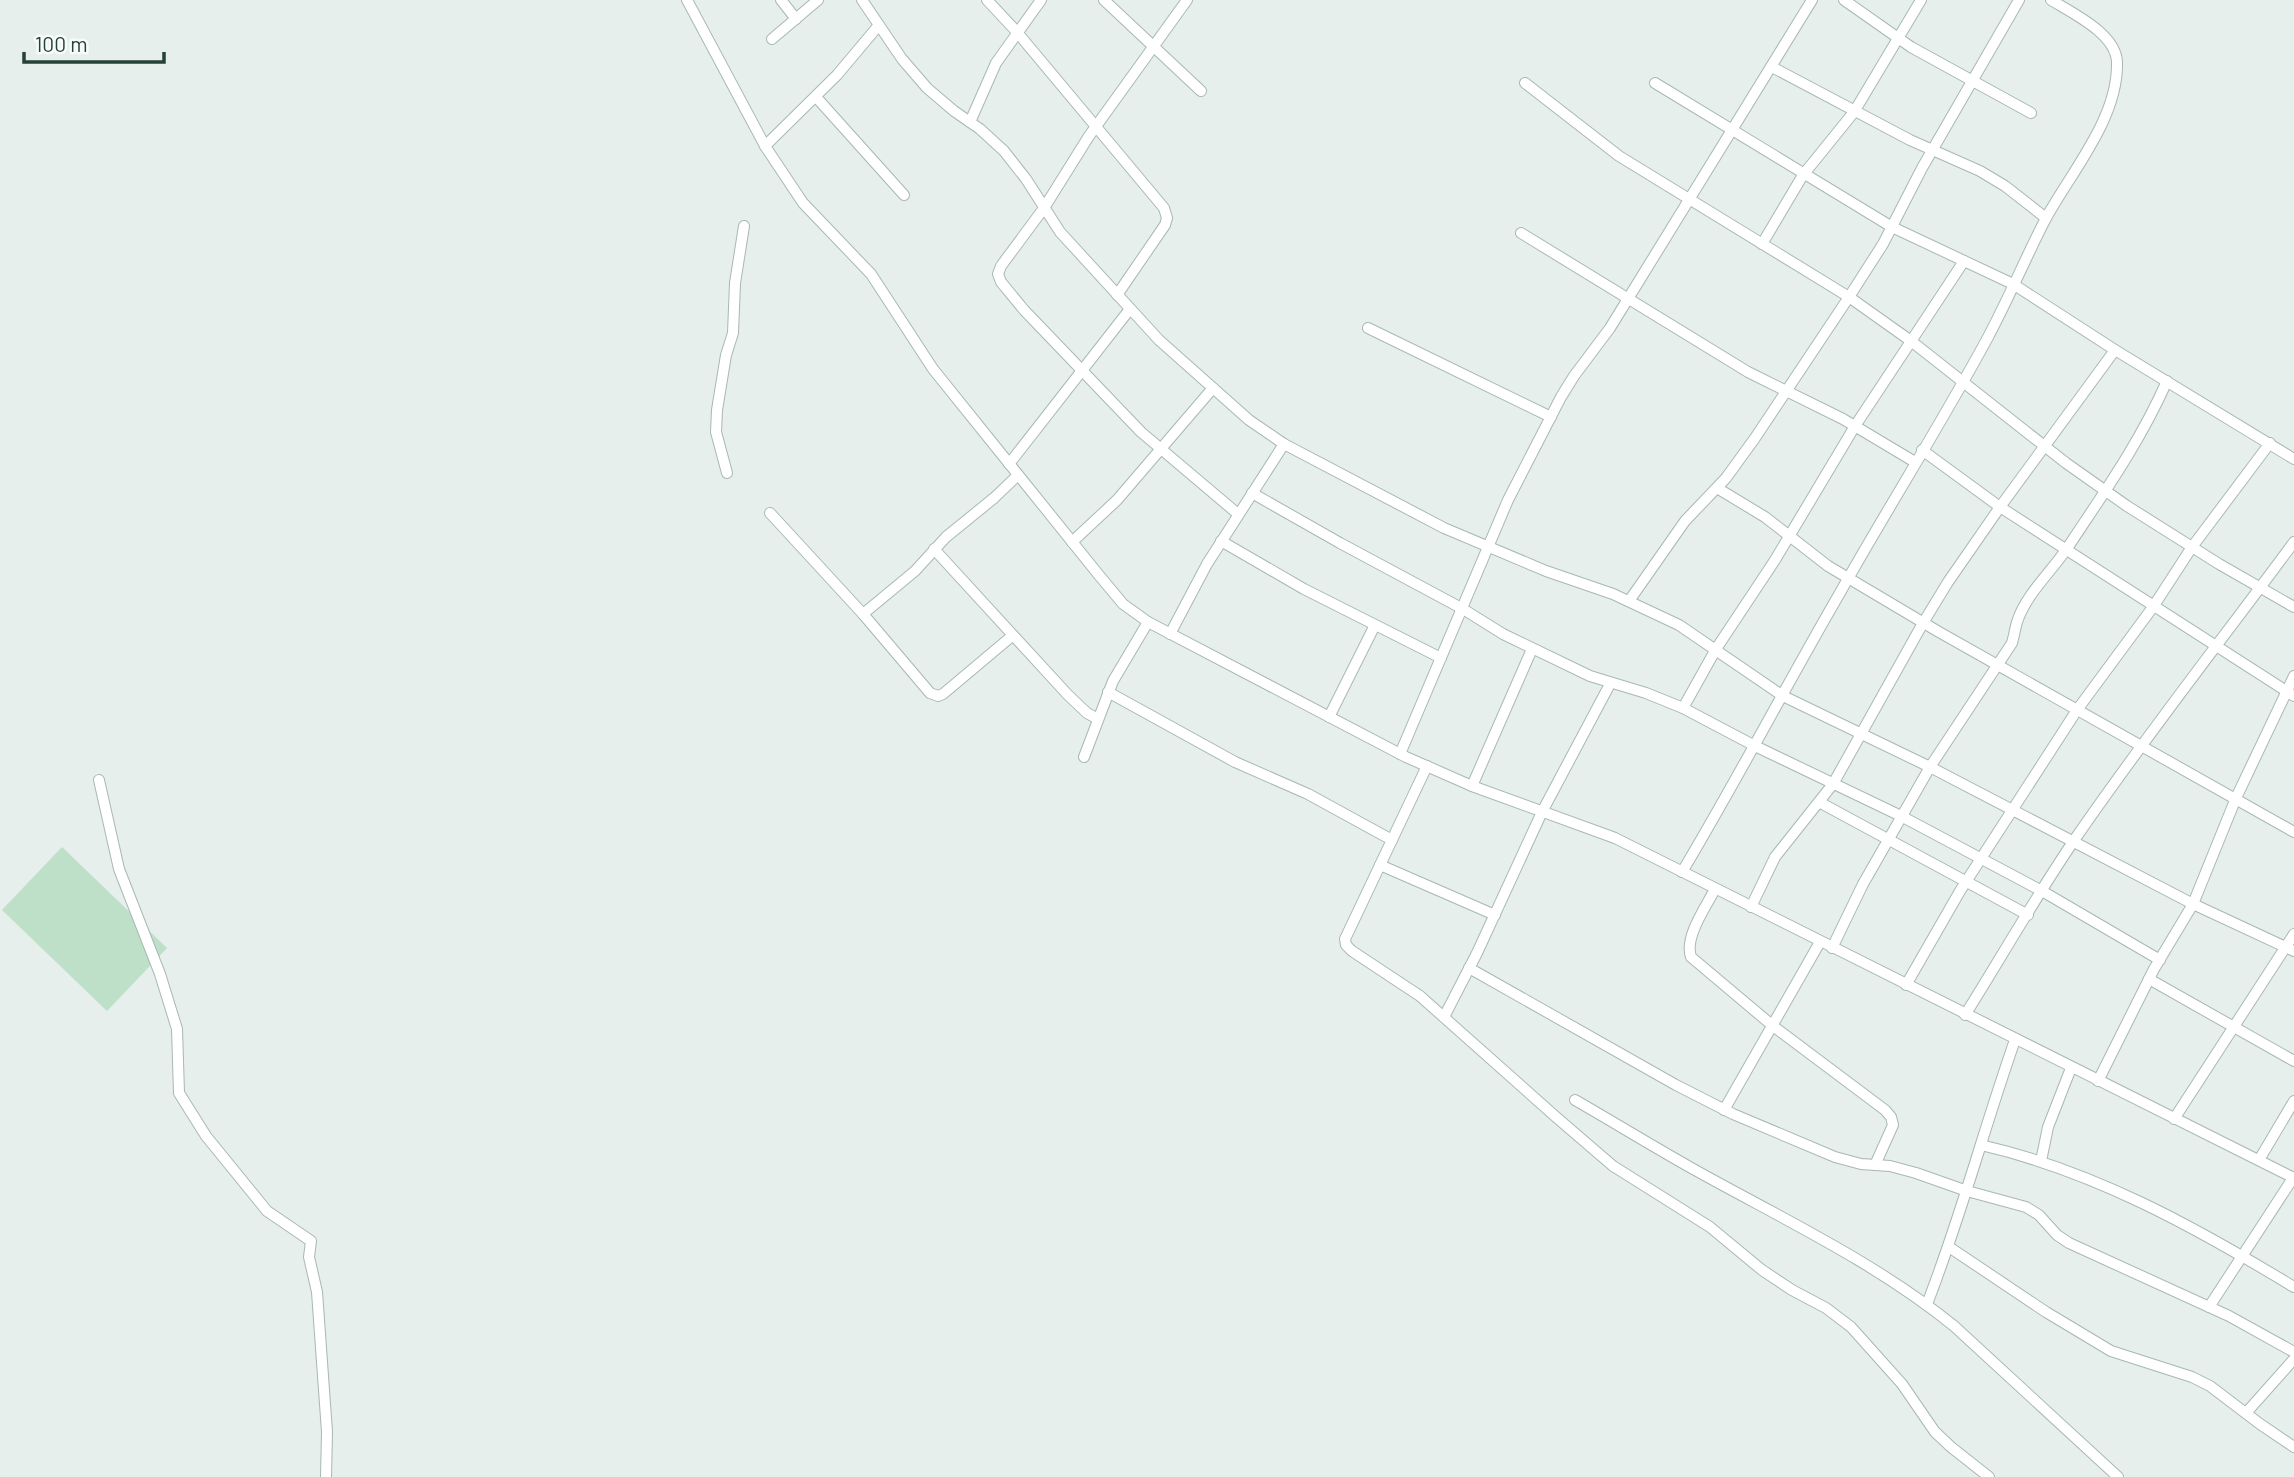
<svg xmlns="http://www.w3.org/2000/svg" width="2294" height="1477" font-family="Barlow,sans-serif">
<rect width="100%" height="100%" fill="#e6efeb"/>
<!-- green -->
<polygon fill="#bfe0c8" points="62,847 167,948 107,1011 2,910"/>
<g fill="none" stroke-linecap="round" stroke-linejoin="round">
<!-- minor casing -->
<g stroke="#a8b8b2" stroke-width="12">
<g id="minor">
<polyline points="687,0 765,146 803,203 871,274 933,369 1098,574 1123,604 1148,622 1406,757 1472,786 1615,838 2294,1178"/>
<polyline points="781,0 796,19"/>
<polyline points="862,0 902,59 927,88 954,111 980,129 1004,151 1026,179 1060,232 1159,340 1249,420 1284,444 1444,528 1546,571 1613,594 1679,625 1783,696 1930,767 2193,904 2294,951"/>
<polyline points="987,0 1016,31 1164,208 1167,218 1165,225 1117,295"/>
<polyline points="1104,0 1201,91"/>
<polyline points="1187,0 1089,136 1044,208 1001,266 998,274 1001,282 1024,310 1141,432 1238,514"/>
<polyline points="1844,0 1911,47 2031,113"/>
<polyline points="772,39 818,0"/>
<polyline points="1772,67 1910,140 1980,171 2005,186 2046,218"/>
<polyline points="1525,83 1619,156 1849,297 1911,341 2066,463 2127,506 2219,564 2294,607"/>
<polyline points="1655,83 1892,227 2013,284 2115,350 2294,459"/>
<polyline points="816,97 904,195"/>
<polyline points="970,122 996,63 1041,0"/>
<polyline points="765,146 837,75 879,25"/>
<polyline points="1521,233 1748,372 1843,419 1915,462"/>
<polyline points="1762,244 1803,175 1854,112 1921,0"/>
<polyline points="1368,328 1551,417"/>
<polyline points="1922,450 2000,507 2294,696"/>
<polyline points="1009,464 1130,309"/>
<polyline points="727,473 716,432 717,410 726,355 733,333 735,283 744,226"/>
<polyline points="1717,488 1765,517 1828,566 1939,632 2294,832"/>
<polyline points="1252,493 1340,543 1463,609 1503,634 1590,676 1646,693 1683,708 1755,746 1901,816 2042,891 2160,960"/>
<polyline points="770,513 863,614 930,693 938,696 943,694 1012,636"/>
<polyline points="1221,541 1304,589 1441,658"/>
<polyline points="1072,542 1117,500 1213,388"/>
<polyline points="934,549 1068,695 1087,713 1098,719"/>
<polyline points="1629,601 1685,521 1726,478 1755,438 1849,297 1883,244 1922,168 2019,0"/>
<polyline points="863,614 915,571 946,537 994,498 1018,475"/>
<polyline points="1170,634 1207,564 1284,444"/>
<polyline points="1108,692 1235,762 1308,794 1392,840"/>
<polyline points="1683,708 1716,649 1775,560 1855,426 1964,261"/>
<polyline points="1329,717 1375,625"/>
<polyline points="1400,754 1508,500 1561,397 1574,376 1610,328 1812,0"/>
<polyline points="1084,757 1113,681 1148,622"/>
<polyline points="1427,766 1345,939 1346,945 1352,951 1420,996 1556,1117 1613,1166 1710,1227 1762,1270 1792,1290 1826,1308 1851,1327 1902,1384 1935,1432 1951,1447 1989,1477"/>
<polyline points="99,780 119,869 160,974 177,1029 179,1093 206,1136 267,1211 311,1241 309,1257 317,1292 327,1432 326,1477"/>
<polyline points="1472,786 1532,649"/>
<polyline points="1819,802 2028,915"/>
<polyline points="1380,865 1495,915"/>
<path d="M1682,872C1737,780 1787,684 1841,591C1889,506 1941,424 1987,339C2008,300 2025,259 2045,220C2071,172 2118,119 2117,63C2117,34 2072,13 2051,0"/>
<path d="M1715,889C1706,907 1684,937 1691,957L1773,1026L1885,1110L1891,1117L1893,1125L1875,1165"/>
<polyline points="1751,907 1775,857 1833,784 1923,623 1948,582 2000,507 2115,350"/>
<path d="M1832,948L1863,884L1930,767L2012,643C2014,636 2015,629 2017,622C2026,594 2052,571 2068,547C2105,491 2140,442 2167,381"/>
<polyline points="1469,968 1676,1085 1733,1114 1835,1157 1861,1164 1890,1166 1916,1173 1967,1191 2026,1207 2039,1215 2057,1235 2069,1243 2229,1316 2294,1352"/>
<polyline points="2149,979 2294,1061"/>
<polyline points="1906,985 1960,891 2077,710 2153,607 2192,547 2270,443"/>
<path d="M1965,1015C2002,956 2036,896 2075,839C2145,737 2221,641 2294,542"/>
<polyline points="1444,1017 1477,953 1542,812 1610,684"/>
<polyline points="2098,1081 2154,969 2193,904 2236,798 2294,676"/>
<path d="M1575,1100C1615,1123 1654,1147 1695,1170C1783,1219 1875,1262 1954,1326L2118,1477"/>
<polyline points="1724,1110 1820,942"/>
<polyline points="2174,1119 2294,934"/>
<path d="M1981,1145C2094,1171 2195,1227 2294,1287"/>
<polyline points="2259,1160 2294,1101"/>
<polyline points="2041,1161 2048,1127 2071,1068"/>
<polyline points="1949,1247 2046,1312 2111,1351 2192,1377 2210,1386 2260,1424 2294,1447"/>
<path d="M1927,1304C1961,1217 1984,1128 2015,1040"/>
<polyline points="2209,1307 2293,1178"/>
<polyline points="2246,1413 2294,1359"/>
</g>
</g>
<!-- minor -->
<use href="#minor" stroke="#fff" stroke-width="10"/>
</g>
<!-- scale -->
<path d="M24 52v10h140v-10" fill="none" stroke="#24423a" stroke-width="3.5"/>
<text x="35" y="52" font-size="21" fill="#24423a" stroke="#f7fbf9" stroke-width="5" paint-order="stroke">100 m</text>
</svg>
